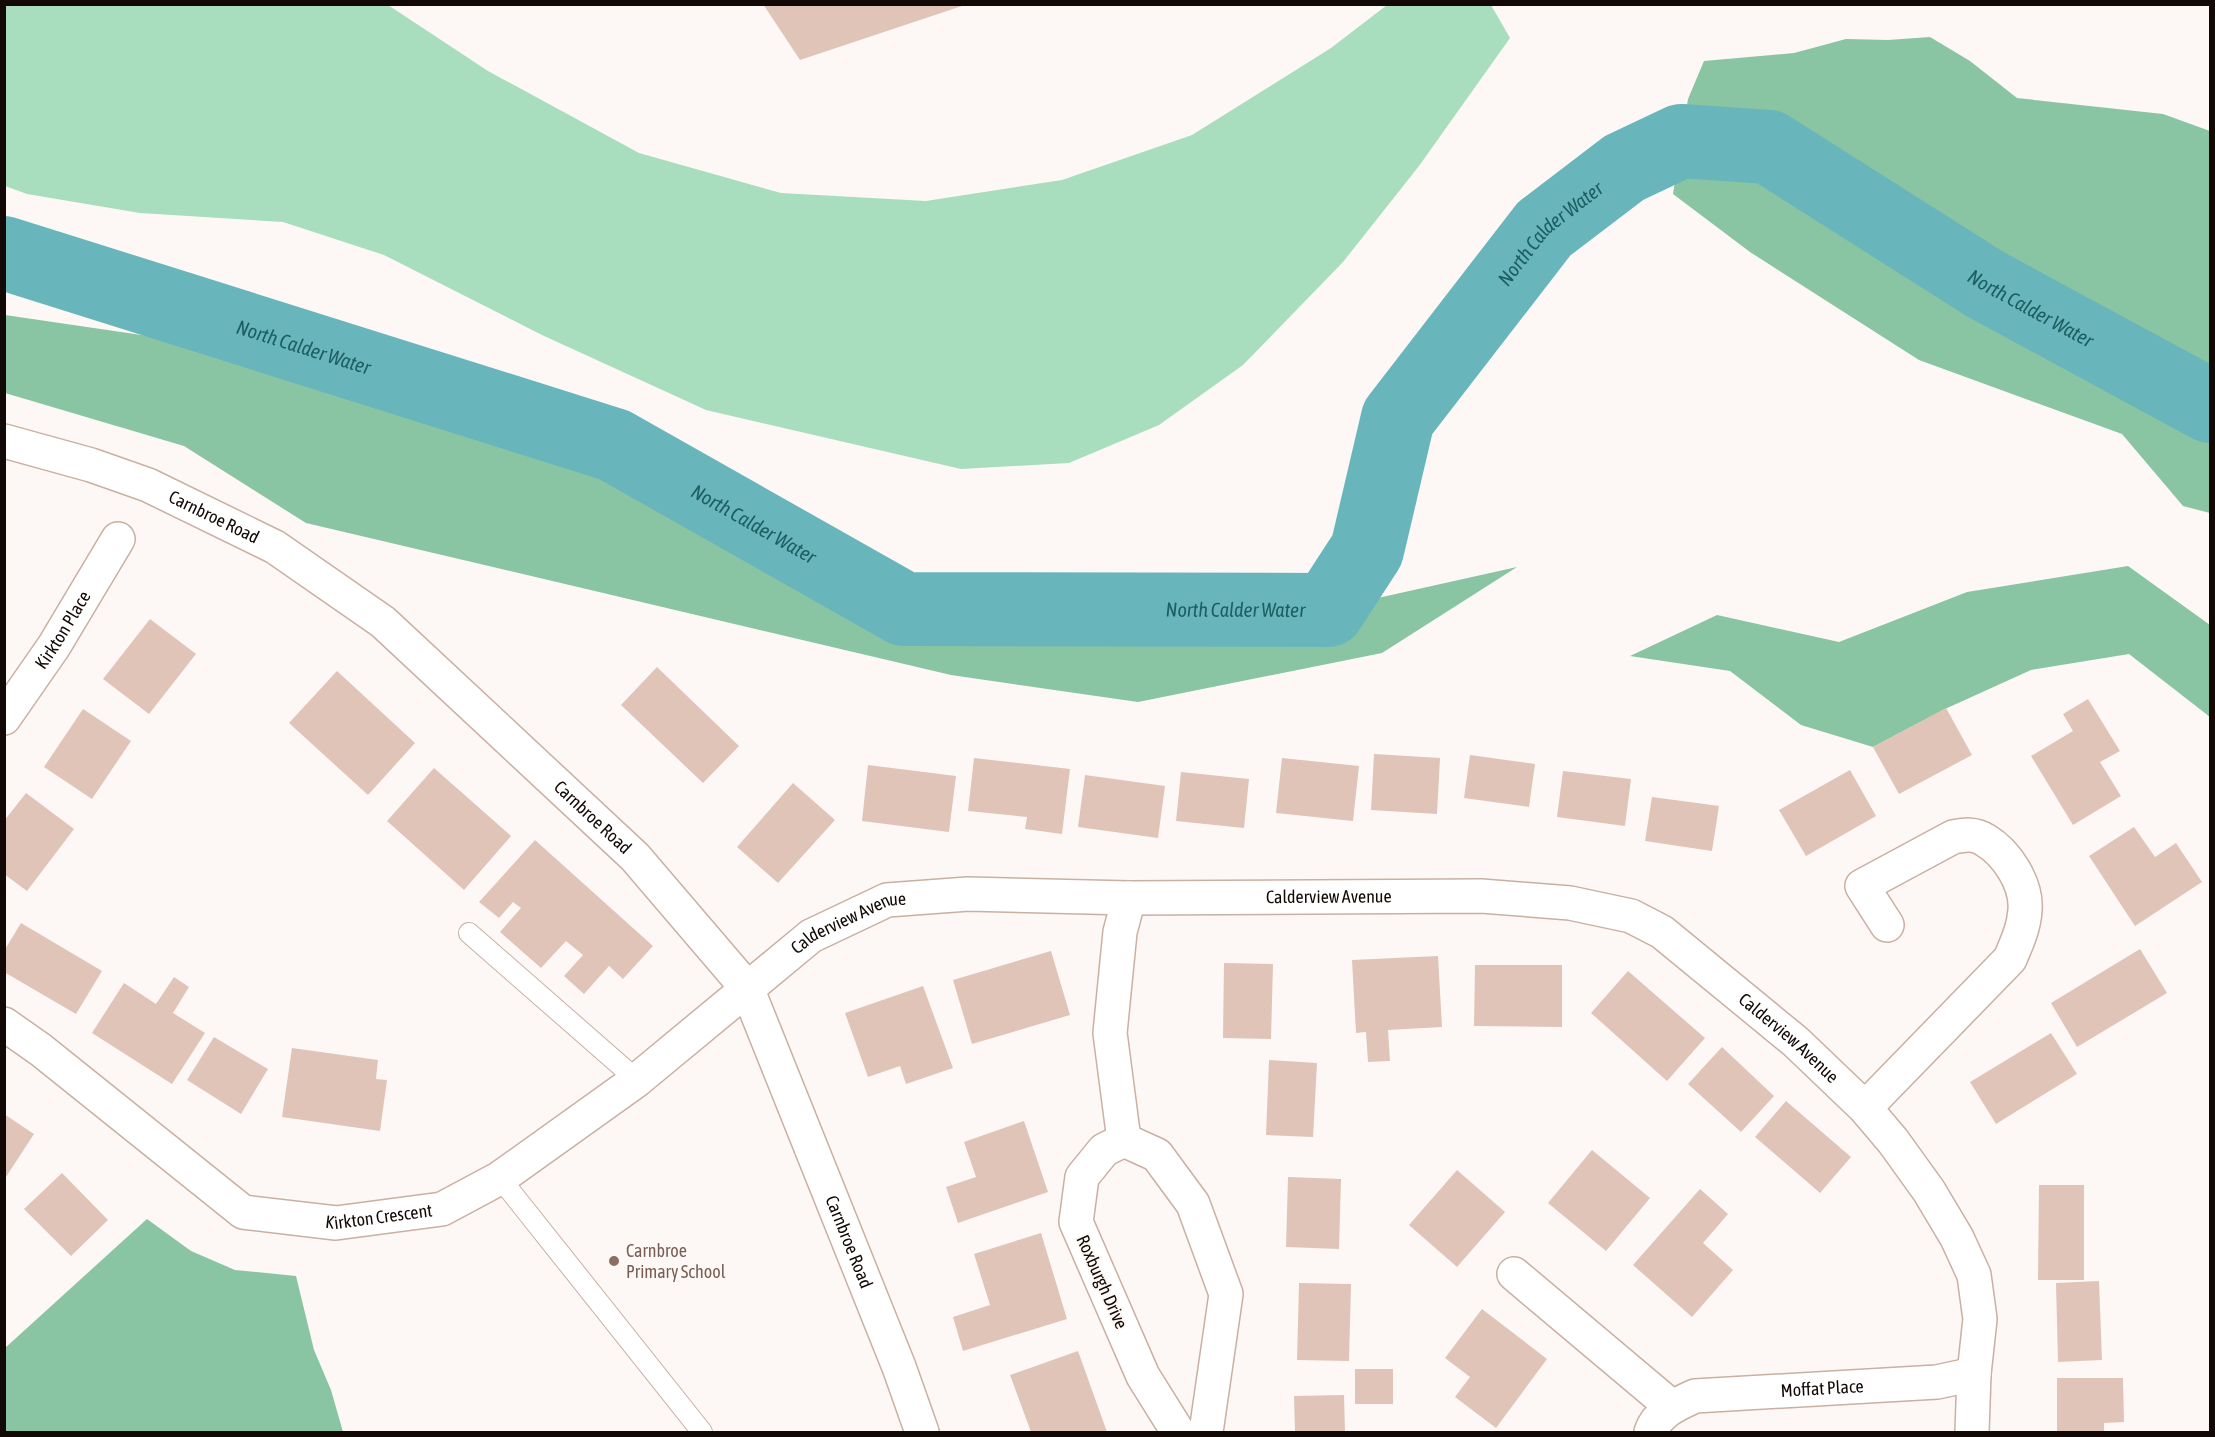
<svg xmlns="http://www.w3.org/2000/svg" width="2215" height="1437" font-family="'Asap Condensed',sans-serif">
<rect width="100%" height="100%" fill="#fdf8f5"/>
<!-- green -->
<polygon fill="#a8ddbe" points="5,4 388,5 488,71 639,153 781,193 926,201 1062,180 1192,135 1331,48 1387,5 1491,5 1510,38 1419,166 1343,262 1243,365 1159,425 1069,463 961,469 706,410 542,335 384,255 283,222 140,213 27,194 5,186"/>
<!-- forest -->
<g fill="#89c4a3">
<polygon points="1930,37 1970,61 2017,98 2163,114 2210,131 2210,513 2183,506 2122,434 1919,360 1750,252 1673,194 1688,99 1704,61 1794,53 1846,39 1888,40"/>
<polygon points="5,315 203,344 562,442 834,596 1095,624 1257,625 1517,567 1382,653 1138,702 951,675 306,523 184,446 5,393"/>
<polygon points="2128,566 2210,625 2210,717 2129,654 2031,670 1945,709 1873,747 1801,725 1730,671 1630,656 1717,615 1839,642 1967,592"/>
<polygon points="147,1219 191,1251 235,1270 296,1276 314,1350 331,1390 343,1432 5,1432 5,1348"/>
</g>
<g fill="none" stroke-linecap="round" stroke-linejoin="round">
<!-- river -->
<path stroke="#68b6bc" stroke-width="74" id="s1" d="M4,253L614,445L904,609L1328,610L1367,550L1398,418L1544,229L1624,168L1681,141L1769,147L1985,284L2210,406"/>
</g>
<!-- building -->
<g fill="#e0c4b8">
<polygon points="763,4 965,4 965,5 800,60"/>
<polygon points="150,619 196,654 149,714 103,679"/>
<polygon points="657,667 739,746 703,783 621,705"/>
<polygon points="337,671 415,743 368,795 289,723"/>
<polygon points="2088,699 2120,751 2100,762 2121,796 2073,825 2031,756 2073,731 2063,714"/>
<polygon points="1946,708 1972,755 1899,794 1873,747"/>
<polygon points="83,709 131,741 92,799 44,767"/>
<polygon points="1374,754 1440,758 1437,814 1371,810"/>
<polygon points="1470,755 1535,764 1529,807 1464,798"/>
<polygon points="974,758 1070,769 1062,834 1025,829 1027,817 968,811"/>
<polygon points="1282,758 1359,766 1353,821 1276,813"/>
<polygon points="868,765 956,776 949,832 862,821"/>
<polygon points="434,768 511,836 464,890 387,821"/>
<polygon points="1850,770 1876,816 1806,856 1779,810"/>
<polygon points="1563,771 1631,779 1625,826 1557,817"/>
<polygon points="1181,772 1249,779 1244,828 1176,821"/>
<polygon points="1085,775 1165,786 1158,838 1078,827"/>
<polygon points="793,783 835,820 778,883 737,847"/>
<polygon points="26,793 74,829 27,891 4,874 4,821"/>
<polygon points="1652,797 1719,806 1712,851 1645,841"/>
<polygon points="2134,827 2155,857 2176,843 2202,882 2135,926 2089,856"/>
<polygon points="535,840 653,946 623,979 609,966 584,994 564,976 583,955 566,941 541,968 500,932 521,908 513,902 499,918 479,902"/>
<polygon points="21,923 102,971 76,1014 4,972 4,951"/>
<polygon points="2140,949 2167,993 2077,1047 2051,1003"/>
<polygon points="1051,951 1070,1015 972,1044 953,980"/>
<polygon points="1438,956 1442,1027 1388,1030 1390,1061 1368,1062 1366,1032 1356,1033 1352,960"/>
<polygon points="1224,963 1273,964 1271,1039 1223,1038"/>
<polygon points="1475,965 1562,965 1562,1027 1474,1026"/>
<polygon points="1628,971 1705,1038 1667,1081 1591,1013"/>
<polygon points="174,977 189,987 173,1013 205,1033 172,1084 92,1033 124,983 156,1004"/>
<polygon points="923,986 953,1068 906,1084 900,1066 868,1077 845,1013"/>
<polygon points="2051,1033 2077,1074 1996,1124 1970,1082"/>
<polygon points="214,1037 268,1069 241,1114 187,1080"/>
<polygon points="1722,1047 1774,1096 1741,1132 1688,1084"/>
<polygon points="292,1048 378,1060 376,1079 387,1080 380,1131 282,1117"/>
<polygon points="1269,1060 1317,1063 1313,1137 1266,1135"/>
<polygon points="1786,1101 1851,1157 1820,1193 1755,1137"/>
<polygon points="4,1114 34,1134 4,1180"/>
<polygon points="1024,1121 1048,1192 958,1223 946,1187 976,1177 964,1142"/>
<polygon points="1592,1150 1650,1198 1606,1251 1548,1203"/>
<polygon points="1457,1170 1505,1212 1457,1267 1409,1225"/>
<polygon points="62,1173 108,1220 71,1256 24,1209"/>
<polygon points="1288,1177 1341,1179 1339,1249 1286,1247"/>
<polygon points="2039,1185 2084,1185 2084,1280 2038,1280"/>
<polygon points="1700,1189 1728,1214 1703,1243 1733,1270 1692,1317 1633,1265"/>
<polygon points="1041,1233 1067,1319 963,1351 953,1317 990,1305 974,1254"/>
<polygon points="2099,1281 2102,1360 2058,1362 2056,1283"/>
<polygon points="1299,1283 1351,1284 1349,1361 1297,1360"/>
<polygon points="1482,1309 1547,1359 1496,1428 1455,1397 1470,1377 1445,1358"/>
<polygon points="1078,1351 1107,1432 1031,1432 1010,1375"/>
<rect x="1355" y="1369" width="38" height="35"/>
<polygon points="2057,1378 2123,1378 2124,1422 2104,1423 2104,1432 2057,1432"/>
<polygon points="1344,1395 1345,1432 1295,1432 1294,1396"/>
</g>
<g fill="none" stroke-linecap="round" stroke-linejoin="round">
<!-- service casing -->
<g stroke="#caafa3" stroke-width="22">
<g id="service">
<polyline points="469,933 637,1080"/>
<polyline points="500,1178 702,1432"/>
</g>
</g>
<!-- minor casing -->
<g stroke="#caafa3" stroke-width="36">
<g id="minor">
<path id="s2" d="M4,718L54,646L118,539"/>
<path id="s3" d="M4,1024L41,1050L243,1212L336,1223L442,1209L500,1178L637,1080L811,936L887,900L968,894L1129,898L1481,896L1570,903L1631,916L1662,932L1796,1042L1865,1108L1893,1141L1929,1191L1957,1238L1974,1275L1980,1319L1974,1374L1972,1432"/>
<path d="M1865,1108L2010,959C2017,942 2024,928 2025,910C2027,884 2007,853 1985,840C1975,833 1964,835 1953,837L1862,886L1887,925"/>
<polyline points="1124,1140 1110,1033 1120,932 1129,898"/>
<polyline points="1514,1274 1672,1407"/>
<polyline points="1178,1432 1143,1376 1076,1222 1082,1177 1104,1150 1124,1140 1157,1155 1193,1204 1226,1294 1206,1432"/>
<path id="s4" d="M1651,1432C1657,1413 1677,1404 1695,1396L1937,1382L1974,1374"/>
</g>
</g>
<!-- tertiary casing -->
<g stroke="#caafa3" stroke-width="36">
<g id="tertiary">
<path id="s5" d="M4,441L91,465L148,485L275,547L383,622L635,857L747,988L899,1367L922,1432"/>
</g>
</g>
<!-- service -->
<use href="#service" stroke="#fff" stroke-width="20"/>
<!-- minor -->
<use href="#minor" stroke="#fff" stroke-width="33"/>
<!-- tertiary -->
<use href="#tertiary" stroke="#fff" stroke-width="33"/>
</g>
<!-- markers -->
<circle fill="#8d6e63" stroke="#fdf8f5" stroke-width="2" cx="614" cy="1261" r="6"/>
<g text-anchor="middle" stroke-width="4.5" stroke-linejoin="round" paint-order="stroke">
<!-- street labels -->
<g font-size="18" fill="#120906" stroke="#fdf8f5">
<text dy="6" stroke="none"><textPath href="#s5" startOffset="224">Carnbroe Road</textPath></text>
<text dy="6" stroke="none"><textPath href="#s2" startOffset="106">Kirkton Place</textPath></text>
<text dy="6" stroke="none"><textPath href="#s5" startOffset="710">Carnbroe Road</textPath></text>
<text dy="6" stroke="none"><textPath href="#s3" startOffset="1491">Calderview Avenue</textPath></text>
<text dy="6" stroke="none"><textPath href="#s3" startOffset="1005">Calderview Avenue</textPath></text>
<text dy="6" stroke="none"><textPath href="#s3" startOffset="1995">Calderview Avenue</textPath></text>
<text dy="6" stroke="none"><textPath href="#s3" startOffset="441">Kirkton Crescent</textPath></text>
<text dy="6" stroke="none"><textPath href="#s5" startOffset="1214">Carnbroe Road</textPath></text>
<text transform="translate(1102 1282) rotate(66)" y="6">Roxburgh Drive</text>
<text dy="6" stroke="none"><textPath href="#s4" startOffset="186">Moffat Place</textPath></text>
</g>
<!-- education labels -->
<g font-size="18" fill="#785e54" stroke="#fdf8f5" text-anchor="start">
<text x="626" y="1257">Carnbroe<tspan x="626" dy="21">Primary School</tspan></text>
</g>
<!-- water labels -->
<g font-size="20" font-style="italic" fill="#1c5e62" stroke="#fdf8f5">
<text dy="7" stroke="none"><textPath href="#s1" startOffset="1844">North Calder Water</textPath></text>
<text dy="7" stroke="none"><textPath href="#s1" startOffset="2402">North Calder Water</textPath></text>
<text dy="7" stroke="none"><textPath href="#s1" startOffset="314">North Calder Water</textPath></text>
<text dy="7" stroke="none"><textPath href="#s1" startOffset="800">North Calder Water</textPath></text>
<text dy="7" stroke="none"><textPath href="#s1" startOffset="1304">North Calder Water</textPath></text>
</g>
</g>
<!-- border -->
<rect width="2215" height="1437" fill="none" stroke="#120906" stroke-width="12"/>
</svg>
